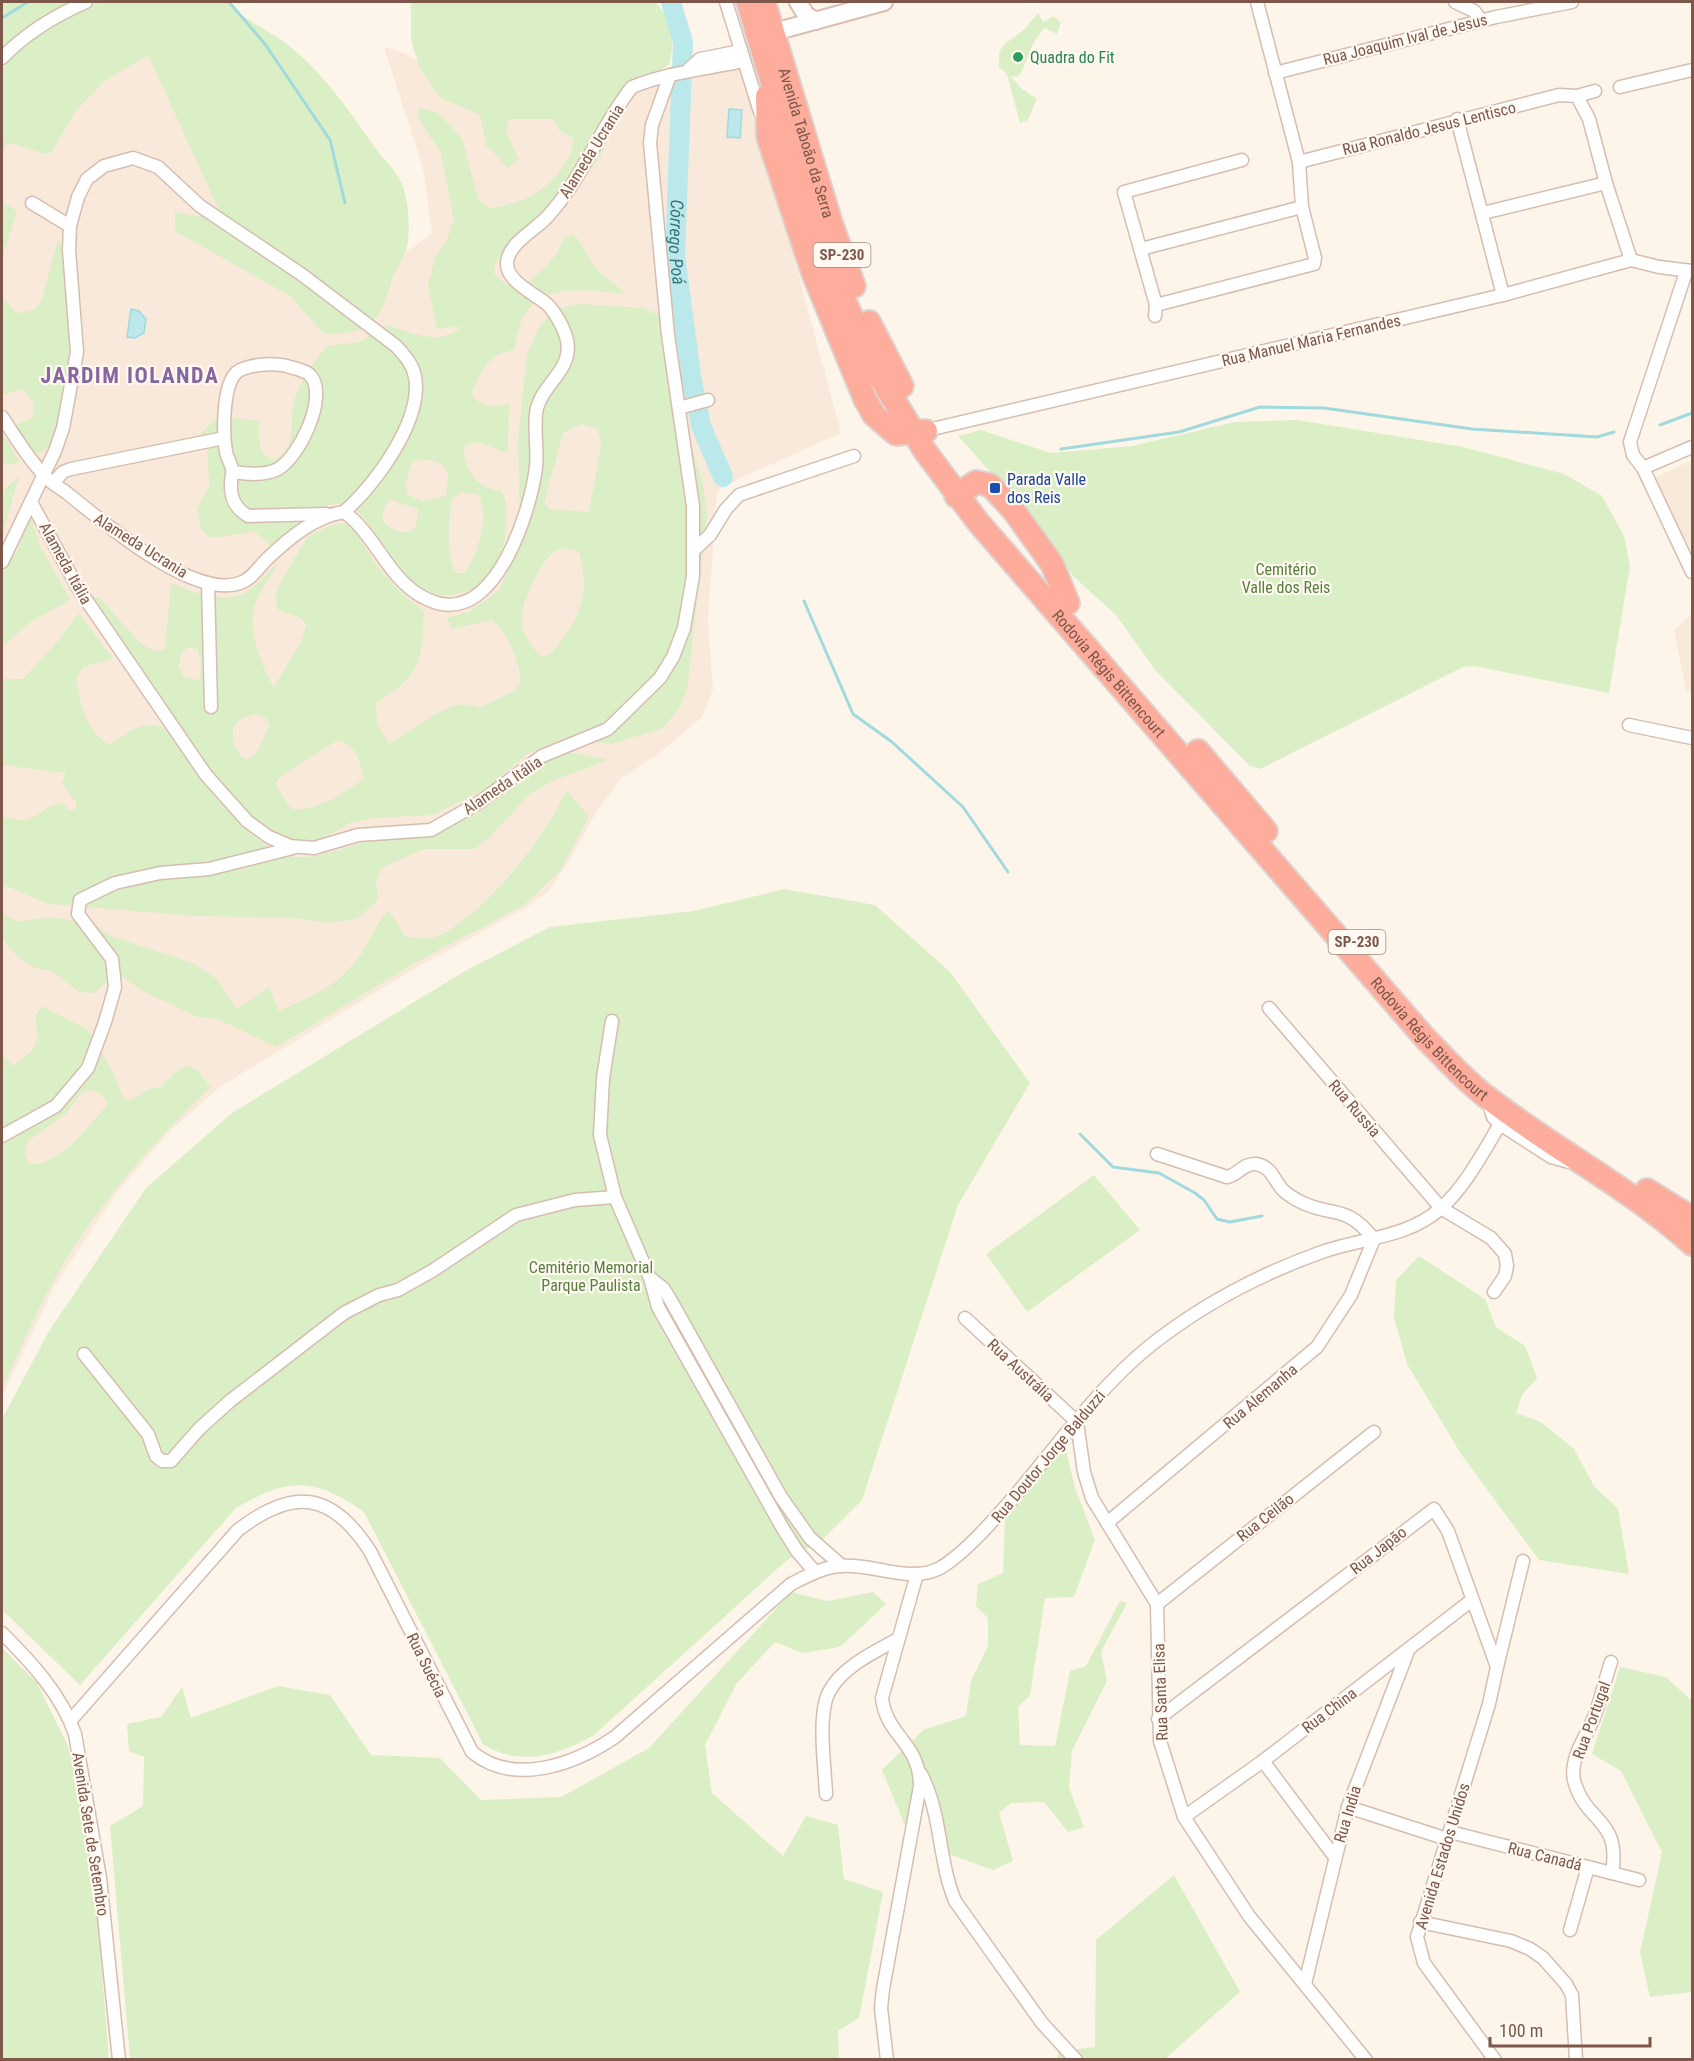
<svg xmlns="http://www.w3.org/2000/svg" width="1694" height="2061" font-family="'Roboto Condensed',sans-serif">
<rect width="100%" height="100%" fill="#fef5ea"/>
<!-- residential -->
<g fill="#f9e9da">
<polygon points="24,2 110,2 400,257 432,233 423,169 384,47 407,54 449,83 558,112 729,44 749,90 841,433 745,476 717,491 708,619 713,689 702,717 658,754 621,778 595,814 569,861 549,891 524,909 419,966 220,1087 169,1132 115,1195 54,1287 2,1396 2,16"/>
<polygon points="1692,460 1692,562 1654,478"/>
<polygon points="1692,614 1692,693 1686,690 1674,630"/>
</g>
<!-- green -->
<g fill="#daefc5" fill-rule="evenodd">
<polygon points="2,2 75,2 44,15 2,49"/>
<path d="M100,2H228C244,20 265,28 284,42C322,70 349,111 376,149C384,160 395,169 401,182C408,197 410,224 408,241C406,257 395,268 391,282C379,325 369,334 324,334L290,296L175,231V212C190,216 206,219 219,210L148,55L103,82L75,112L51,153L45,154L7,142L2,159V67L40,30Z"/>
<path d="M411,2H655C672,18 676,42 669,65L640,81L617,118L600,157L555,219L519,234L510,241L494,266L495,275L507,285L522,286C539,273 558,260 563,238L573,234C584,245 587,258 597,269C605,278 617,286 626,294C574,288 520,280 515,350C489,353 481,370 472,392L474,399L487,406L509,404L508,451L505,453C490,447 476,437 463,448C466,472 477,488 501,491C508,500 506,511 506,522C505,532 505,543 502,554C493,585 455,604 425,591C391,575 372,511 346,505C317,499 295,524 278,544L270,545L254,531L222,537H209L201,528L197,509L209,486L207,442L201,433L219,416L259,421C259,438 256,452 273,460C299,448 288,423 294,402C299,382 315,361 327,346L359,342L388,325C411,333 442,347 462,326L437,329L428,286L435,257L446,242L454,220L441,153L418,118L419,108L437,112L462,138L478,199L488,208C529,205 566,180 574,139L558,129L554,119H509L506,131L519,160L508,168L486,145L480,115L441,98L420,69L411,40ZM430,460L443,465L448,473L446,496L423,501L408,495L405,486L412,461ZM462,492L479,495C490,519 478,552 465,573H457C445,560 449,516 452,499ZM391,500L418,509L416,527L410,532C398,533 387,529 382,517L386,504Z"/>
<path d="M1038,13L1043,22L1054,16L1061,23L1057,34L1045,28C1030,42 1028,61 1019,76L1011,77L1021,88L1037,99L1028,120L1020,123L1007,74L999,67C998,42 1004,46 1021,32C1027,28 1032,19 1038,13Z"/>
<polygon points="2,202 17,211 2,258"/>
<polygon points="58,240 63,245 69,313 69,350 61,409 52,444 41,453 30,452 13,426 33,417 34,402 23,389 2,395 2,297 17,313 34,310 41,302"/>
<path d="M578,304L643,308L661,316L685,424L703,484L707,515L687,690L680,708L663,728L612,744L564,738L527,754L486,789L433,815L374,818L350,823L315,843L304,845L259,824L229,793L154,697L86,596L100,598L139,642L156,652L165,649L171,583C193,592 226,606 248,591C259,584 269,571 279,562C272,575 263,587 257,600C245,625 260,664 274,687L302,640L306,624L301,618L278,610L275,597L279,585L308,536L329,526L342,523L352,527L378,567L400,592L424,611C422,641 425,667 398,688C390,694 383,697 376,704L377,724L389,744C412,732 454,693 478,708L513,692L521,683C519,660 510,636 492,620L452,629L447,618L468,612L499,591L516,554L520,518L518,441L527,354L540,325L558,309ZM582,424L598,429L601,445L589,512L549,509L544,503L563,433ZM565,548L579,551C592,594 578,622 551,654L542,657C533,648 525,638 522,625C519,606 538,566 552,553C555,550 561,549 565,548ZM189,647L198,650L201,666L199,680L184,677L178,666L182,652ZM255,714L265,717L270,725L256,754L248,760L241,757L233,741V727L241,719ZM338,740C357,746 359,760 364,779C340,794 320,811 291,809L275,784L281,776Z"/>
<polygon points="1297,420 1463,447 1564,474 1602,496 1624,536 1630,566 1609,693 1474,666 1463,667 1260,769 1250,766 1156,671 1116,615 1073,576 1039,526 958,436 981,430 1051,453 1132,446 1235,422"/>
<polygon points="2,432 20,462 2,465"/>
<polygon points="19,476 2,535 2,492"/>
<path d="M30,515L41,548L70,599C57,610 41,614 28,624C18,632 13,639 2,646V574L17,551Z"/>
<path d="M79,613L113,659L83,667L76,679C81,706 85,729 109,745C126,735 145,716 165,729C190,763 251,855 296,857C321,859 348,845 372,841C415,833 447,833 485,808C508,794 526,769 549,757C566,748 591,757 608,760L552,781L530,794L490,837L474,849H424L381,868L376,881L378,900L357,919L329,923L293,918L197,916L48,904L9,887H2V816C37,830 36,806 63,803L67,809L75,810L77,804L62,784L66,773L2,765V679H23L53,647Z"/>
<path d="M566,790L589,816L560,871L524,905L415,963L276,1047L229,1024L213,1018L197,1017L143,991L119,974L109,979L95,993L79,992L52,971L35,968L20,959L2,939V914L18,922L47,917L89,922L113,937L193,963L217,979L237,1009L269,987L279,1011C313,995 335,989 359,957C370,942 375,923 389,911L405,936C416,939 430,940 441,935C487,910 546,838 566,790Z"/>
<path d="M784,889L875,905L950,972L1030,1083L958,1205L862,1500L822,1540L786,1561L594,1735C559,1755 520,1768 483,1744L364,1512C314,1477 289,1477 236,1508L80,1685L2,1610V1419L49,1331L146,1188L232,1113L465,971L550,927L694,911Z"/>
<path d="M42,1006L88,1030L113,1072L123,1099L131,1100L149,1089L160,1087L178,1070L187,1066L198,1071L210,1087C151,1145 93,1209 53,1282C34,1317 18,1354 2,1389V1056L14,1066L34,1048L38,1037L35,1016ZM91,1090L102,1094L108,1104C93,1122 54,1172 28,1163L25,1152L29,1140L67,1113L80,1094Z"/>
<polygon points="1094,1175 1140,1230 1027,1312 986,1254"/>
<polygon points="1419,1256 1485,1299 1496,1327 1525,1346 1537,1378 1522,1395 1516,1413 1541,1422 1574,1449 1594,1486 1618,1509 1629,1574 1539,1560 1461,1454 1407,1364 1394,1318 1396,1280"/>
<polygon points="1065,1446 1075,1488 1095,1540 1074,1597 1045,1598 1030,1695 1018,1707 1020,1745 1055,1746 1070,1671 1086,1666 1120,1601 1127,1603 1101,1652 1107,1681 1072,1751 1069,1788 1084,1827 1068,1832 1044,1802 1011,1803 999,1813 1013,1861 993,1870 946,1853 936,1802 915,1801 909,1835 882,1770 923,1730 966,1716 971,1681 988,1646 988,1618 976,1606 978,1584 1003,1573 1005,1518"/>
<polygon points="791,1592 828,1601 873,1592 886,1604 840,1647 802,1653 775,1642 737,1683 705,1745 712,1793 783,1856 806,1816 838,1825 844,1879 883,1892 859,2018 838,2031 839,2059 130,2059 110,1826 143,1806 144,1757 129,1751 127,1724 161,1717 182,1687 191,1718 278,1686 330,1695 371,1755 440,1758 481,1800 561,1797 649,1748"/>
<polygon points="2,1648 37,1683 68,1746 92,1847 109,2059 2,2059"/>
<polygon points="1620,1667 1666,1677 1692,1701 1692,1992 1650,1997 1640,1953 1662,1852 1621,1771 1592,1754"/>
<polygon points="1174,1875 1240,1992 1165,2059 1057,2060 1058,2051 1095,2047 1096,1940"/>
</g>
<!-- water -->
<g fill="#bbe9eb" stroke="#a0dade" stroke-width="1.5">
<polygon points="729,109 742,110 740,138 727,137"/>
<polygon points="131,309 139,311 146,319 144,333 135,338 127,337"/>
</g>
<g fill="none" stroke-linecap="round" stroke-linejoin="round">
<!-- stream -->
<g stroke="#a0dade" stroke-width="3">
<polyline points="229,2 265,44 330,140 345,203"/>
<polyline points="2,18 28,2"/>
<polyline points="1660,425 1692,413"/>
<polyline points="1061,449 1179,432 1260,407 1324,408 1472,429 1597,437 1614,432"/>
<polyline points="804,601 853,714 892,742 963,807 1008,872"/>
<polyline points="1080,1134 1113,1167 1159,1173 1195,1193 1204,1200 1217,1219 1230,1222 1262,1216"/>
</g>
<!-- river -->
<path stroke="#bbe9eb" stroke-width="20" id="s1" d="M671,2L683,42L675,254L691,376L701,426L723,477"/>
<!-- street casing -->
<g stroke="#d5bdb0" stroke-width="15">
<g id="street">
<polyline points="726,2 760,112"/>
<polyline points="1455,2 1474,11 1481,20"/>
<path d="M2,58C26,33 54,16 86,2"/>
<polyline points="689,69 700,59 741,51"/>
<polyline points="1275,73 1496,17 1572,2"/>
<polyline points="1620,87 1692,70"/>
<polyline points="1577,96 1595,91"/>
<polyline points="1457,119 1503,295"/>
<polyline points="1299,162 1559,95 1577,96 1589,119 1606,183 1631,260"/>
<polyline points="32,203 70,226"/>
<polyline points="1483,213 1606,183"/>
<polyline points="1141,249 1302,207"/>
<polyline points="1156,305 1314,264 1315,258 1302,207 1299,162 1257,2"/>
<polyline points="1155,316 1156,305 1124,192 1242,160"/>
<polyline points="679,408 708,400"/>
<path d="M2,417C15,436 28,459 45,476C51,483 59,487 67,493C102,521 193,600 240,583C252,579 258,568 267,559C288,539 315,516 344,512C380,538 390,589 437,603C497,620 531,509 536,467C538,449 533,423 537,408C544,382 573,370 567,340C564,328 555,312 547,304C535,294 506,281 507,263C508,243 536,230 548,216C583,178 600,127 632,87C669,72 706,69 744,61"/>
<polyline points="928,430 1503,295 1631,260 1659,267 1692,271"/>
<polyline points="1692,447 1643,468 1692,572"/>
<polyline points="1643,468 1633,455 1630,442 1686,272"/>
<path d="M233,472C247,474 265,476 278,469C299,457 328,398 311,376C307,371 297,369 290,367C281,364 269,364 259,365C252,366 242,368 237,372C222,385 223,434 226,452C227,458 231,463 232,469C233,474 231,477 231,482C230,498 235,508 248,516L327,514"/>
<polyline points="53,483 63,472 71,469 224,438"/>
<polyline points="31,502 78,588 206,775 247,821 269,837 290,846 314,848 358,835 431,830 480,802 542,756 608,729 660,678 673,657 684,628 693,576 693,506 668,335 650,143 652,125 670,75"/>
<polyline points="695,549 710,535 726,509 739,495 854,456"/>
<path d="M2,562L55,451L63,428L77,352L69,250L70,226L78,197L87,179L104,166L133,158L158,167L200,206L301,274L396,346C404,355 413,364 415,377C423,420 375,485 344,512"/>
<polyline points="208,583 211,707"/>
<polyline points="1629,725 1692,738"/>
<polyline points="1269,1008 1441,1208 1491,1238 1505,1254 1507,1266 1505,1276 1494,1292"/>
<polyline points="612,1021 603,1078 600,1135 615,1197 650,1278 658,1307 782,1527 797,1551 815,1572"/>
<polyline points="1488,1101 1493,1117 1500,1124 1551,1157 1569,1162"/>
<polyline points="2,1136 56,1106 88,1068 105,1022 115,987 112,959 78,914 80,900 115,883 160,873 209,869 293,848"/>
<polyline points="650,1278 663,1288 670,1299 781,1497 810,1538 842,1566"/>
<polyline points="965,1318 1077,1422"/>
<polyline points="84,1354 148,1434 156,1456 162,1461 171,1461 199,1429 230,1401 344,1313 379,1295 398,1290 432,1271 516,1215 575,1200 615,1197"/>
<polyline points="1077,1422 1084,1472 1092,1498 1157,1604 1160,1741 1184,1817 1249,1916 1366,2060"/>
<path d="M1107,1523L1317,1347L1351,1295L1374,1239C1343,1201 1331,1219 1297,1200C1292,1197 1285,1193 1282,1189C1274,1180 1271,1166 1256,1164C1243,1163 1238,1175 1227,1177L1157,1154"/>
<polyline points="1157,1604 1374,1432"/>
<path d="M2,1633C30,1661 62,1695 75,1734L100,1878L119,2060"/>
<path d="M1611,1662C1605,1680 1601,1698 1595,1715C1587,1736 1567,1760 1575,1784C1588,1824 1621,1819 1612,1873"/>
<polyline points="1497,1667 1523,1561"/>
<polyline points="1158,1719 1434,1509 1448,1531 1497,1667 1489,1704 1417,1937 1424,1963 1495,2060"/>
<path d="M71,1720L238,1530C293,1488 331,1491 370,1551L472,1752C514,1787 575,1764 615,1737L791,1584C807,1576 823,1567 841,1566C873,1563 910,1584 940,1568C966,1553 998,1515 1018,1492C1060,1442 1100,1386 1151,1345C1203,1304 1260,1274 1322,1252C1361,1238 1407,1238 1440,1209C1465,1187 1483,1153 1500,1124"/>
<polyline points="1263,1761 1334,1856"/>
<path d="M921,1774C942,1814 938,1860 955,1901L1042,2023L1076,2060"/>
<path d="M826,1794C825,1768 817,1715 829,1692C842,1667 874,1652 898,1639"/>
<polyline points="1348,1807 1447,1839"/>
<polyline points="1184,1817 1263,1761 1472,1600"/>
<polyline points="1450,1832 1639,1880"/>
<polyline points="1420,1922 1511,1941 1530,1949 1543,1958 1566,1984 1572,1995 1576,2060"/>
<polyline points="1570,1930 1588,1867"/>
<polyline points="1305,1984 1348,1807 1408,1651"/>
<path d="M887,2060L881,2008L883,1989L920,1786C920,1743 886,1736 882,1698L917,1574"/>
</g>
</g>
<!-- secondary casing -->
<g stroke="#dbbeaf" stroke-width="20">
<g id="secondary">
<polyline points="798,2 806,15 816,21"/>
<polyline points="774,32 884,2"/>
</g>
</g>
<!-- highway casing -->
<g stroke="#ddd3d0" stroke-width="26">
<g id="highway">
<path id="s2" d="M748,2L822,248L872,364L925,451L978,522L1425,1038C1445,1058 1465,1081 1488,1098C1554,1149 1630,1188 1692,1244"/>
<path id="s3" d="M764,2L831,223L854,286"/>
<polyline points="767,96 768,137 813,273 865,399 874,415 896,434 926,431"/>
<polyline points="869,322 902,386"/>
<polyline points="956,496 976,482 990,485 1014,511 1052,564 1068,603"/>
<polyline points="1198,751 1266,831"/>
<polyline points="1647,1190 1692,1218"/>
</g>
</g>
<!-- street -->
<use href="#street" stroke="#fff" stroke-width="12"/>
<!-- secondary -->
<use href="#secondary" stroke="#fff" stroke-width="16"/>
<!-- highway -->
<use href="#highway" stroke="#feac9b" stroke-width="22"/>
</g>
<!-- markers -->
<circle fill="#2e9e5b" stroke="#fff9f2" stroke-width="2" cx="1018" cy="57" r="6"/>
<rect fill="#1a4fb4" stroke="#fff9f2" stroke-width="2" x="989" y="482" width="12" height="12" rx="3"/>
<g text-anchor="middle" stroke-width="4.5" stroke-linejoin="round" paint-order="stroke">
<!-- shield labels -->
<g fill="#fff9f2" stroke="#a4887c" stroke-width="1.5">
<rect x="813.5" y="243" width="57" height="24" rx="4.5"/>
<rect x="1328.5" y="930" width="57" height="24" rx="4.5"/>
</g>
<g font-size="15" font-weight="bold" fill="#7d5749">
<text x="842" y="260">SP-230</text>
<text x="1357" y="947">SP-230</text>
</g>
<!-- street labels -->
<g font-size="16" fill="#7d5749" stroke="#fff9f2">
<text transform="translate(1405 39) rotate(-14)" y="6">Rua Joaquim Ival de Jesus</text>
<text transform="translate(1429 128) rotate(-14)" y="6">Rua Ronaldo Jesus Lentisco</text>
<text dy="6" stroke="none"><textPath href="#s3" startOffset="147">Avenida Taboão da Serra</textPath></text>
<text transform="translate(591 151) rotate(-58)" y="6">Alameda Ucrania</text>
<text transform="translate(1311 340) rotate(-13)" y="6">Rua Manuel Maria Fernandes</text>
<text transform="translate(141 545) rotate(32)" y="6">Alameda Ucrania</text>
<text transform="translate(66 563) rotate(61)" y="6">Alameda Itália</text>
<text dy="6" stroke="none"><textPath href="#s2" startOffset="774">Rodovia Régis Bittencourt</textPath></text>
<text transform="translate(502 785) rotate(-34)" y="6">Alameda Itália</text>
<text dy="6" stroke="none"><textPath href="#s2" startOffset="1260">Rodovia Régis Bittencourt</textPath></text>
<text transform="translate(1355 1108) rotate(49)" y="6">Rua Russia</text>
<text transform="translate(1021 1370) rotate(43)" y="6">Rua Austrália</text>
<text transform="translate(1260 1396) rotate(-40)" y="6">Rua Alemanha</text>
<text transform="translate(1048 1456) rotate(-50)" y="6">Rua Doutor Jorge Balduzzi</text>
<text transform="translate(1265 1517) rotate(-38)" y="6">Rua Ceilão</text>
<text transform="translate(1378 1550) rotate(-38)" y="6">Rua Japão</text>
<text transform="translate(427 1665) rotate(64)" y="6">Rua Suécia</text>
<text transform="translate(1160 1692) rotate(-92)" y="6">Rua Santa Elisa</text>
<text transform="translate(1329 1710) rotate(-37)" y="6">Rua China</text>
<text transform="translate(1591 1720) rotate(-70)" y="6">Rua Portugal</text>
<text transform="translate(1347 1814) rotate(-73)" y="6">Rua India</text>
<text transform="translate(91 1834) rotate(81)" y="6">Avenida Sete de Setembro</text>
<text transform="translate(1442 1856) rotate(-73)" y="6">Avenida Estados Unidos</text>
<text transform="translate(1545 1856) rotate(14)" y="6">Rua Canadá</text>
</g>
<!-- leisure labels -->
<g font-size="16" fill="#27864d" stroke="#fff9f2" text-anchor="start">
<text x="1030" y="63">Quadra do Fit</text>
</g>
<!-- transit labels -->
<g font-size="16" fill="#164399" stroke="#fff9f2" text-anchor="start">
<text x="1007" y="485">Parada Valle<tspan x="1007" dy="18">dos Reis</tspan></text>
</g>
<!-- park labels -->
<g font-size="16" fill="#567e3c" stroke="#fff9f2">
<text x="1286" y="575">Cemitério<tspan x="1286" dy="18">Valle dos Reis</tspan></text>
<text x="591" y="1273">Cemitério Memorial<tspan x="591" dy="18">Parque Paulista</tspan></text>
</g>
<!-- water labels -->
<g font-size="18" font-style="italic" fill="#37767c" stroke="#fff9f2">
<text dy="6" stroke="none"><textPath href="#s1" startOffset="242">Córrego Poá</textPath></text>
</g>
<!-- district labels -->
<g font-size="22" font-weight="bold" letter-spacing="1.5" fill="#8765a0" stroke="#fff9f2">
<text x="130" y="383">JARDIM IOLANDA</text>
</g>
</g>
<!-- border -->
<rect width="1694" height="2061" fill="none" stroke="#7d5749" stroke-width="6"/>
<!-- scale -->
<path d="M1490 2037v9h160v-9" fill="none" stroke="#7d5749" stroke-width="3"/>
<text x="1499" y="2037" font-size="18" fill="#7d5749" stroke="#fff9f2" stroke-width="4.5" paint-order="stroke">100 m</text>
</svg>
